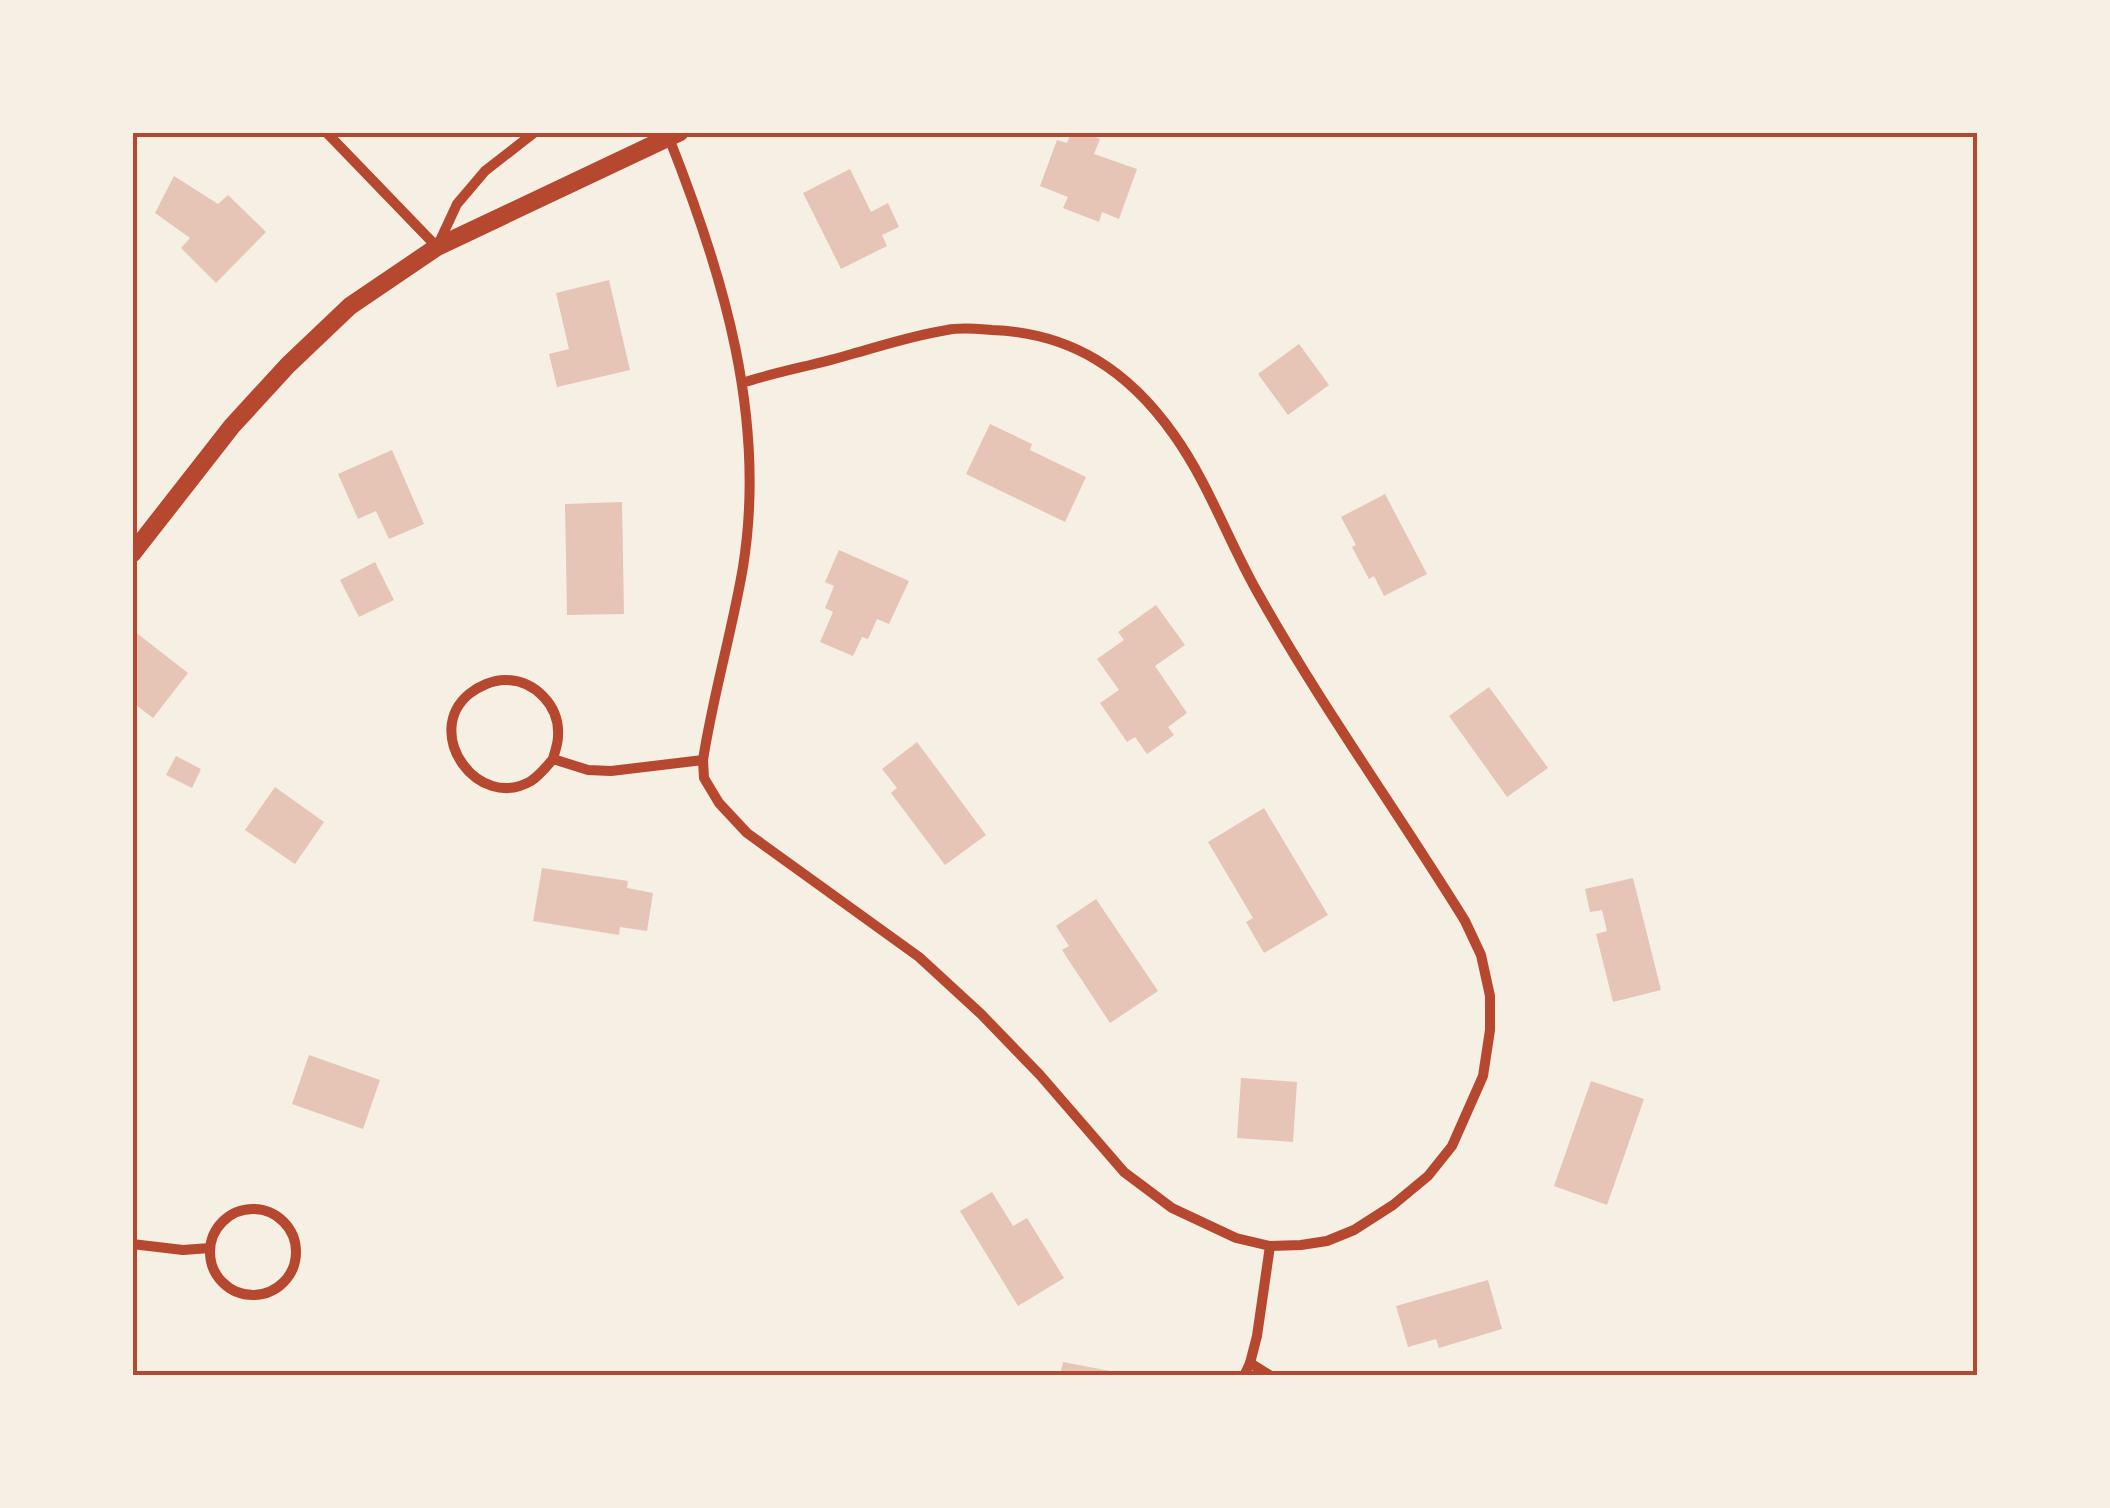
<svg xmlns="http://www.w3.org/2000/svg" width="2110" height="1508" font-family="'Titillium Web',sans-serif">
<rect width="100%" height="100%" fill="#f6efe4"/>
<!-- building -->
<g fill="#e6c5b7">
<polygon points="1071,132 1082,132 1100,139 1094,154 1137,169 1119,219 1102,212 1099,222 1063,208 1068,197 1040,186 1057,140 1067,143"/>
<polygon points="850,169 871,212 888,203 899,227 882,235 887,246 841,269 803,193"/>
<polygon points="174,176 218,204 228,195 266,232 216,283 181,248 190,238 155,213"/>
<polygon points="609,280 630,370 557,387 549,354 569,349 556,293"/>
<polygon points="1299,344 1329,385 1288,415 1258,374"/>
<polygon points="990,424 1032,444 1030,450 1086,477 1065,522 966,474"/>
<polygon points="392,450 424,524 389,539 376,511 358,519 338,474"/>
<polygon points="1385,494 1427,574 1384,596 1374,576 1369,579 1352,547 1356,545 1341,517"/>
<polygon points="622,502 624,614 567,615 565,504"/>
<polygon points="839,550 909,581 889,624 877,619 868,639 862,637 853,656 820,642 833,612 825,608 834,586 825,582"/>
<polygon points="375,562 394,600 359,617 340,580"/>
<polygon points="1156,605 1185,645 1155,666 1187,713 1168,727 1174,735 1147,754 1135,737 1127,742 1100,703 1119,690 1097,659 1124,640 1118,632"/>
<polygon points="134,631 188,673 153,718 132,702"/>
<polygon points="1489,687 1548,768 1507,797 1449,716"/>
<polygon points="917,742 986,835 945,865 891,793 897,788 882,769"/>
<polygon points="176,756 201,769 192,788 166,775"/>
<polygon points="275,787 324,822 295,864 245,830"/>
<polygon points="1264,808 1328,915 1264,953 1246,922 1253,918 1208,842"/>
<polygon points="542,868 628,881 627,888 653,893 647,931 620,927 619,935 533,921"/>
<polygon points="1633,878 1661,990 1613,1002 1596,934 1607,931 1602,910 1590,912 1585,889"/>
<polygon points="1096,899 1158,991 1110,1023 1062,950 1069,946 1056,926"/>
<polygon points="309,1055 380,1080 363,1129 292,1104"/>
<polygon points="1241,1078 1297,1082 1293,1142 1237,1138"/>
<polygon points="1591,1081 1644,1099 1607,1205 1554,1186"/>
<polygon points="992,1192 1013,1226 1027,1218 1064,1278 1018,1306 960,1211"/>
<polygon points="1488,1280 1502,1329 1439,1348 1436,1339 1408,1347 1396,1306"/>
<polygon points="1063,1362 1110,1371 1109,1376 1060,1376"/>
</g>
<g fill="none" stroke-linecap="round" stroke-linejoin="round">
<!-- minor -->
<g stroke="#b5482f" stroke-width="10">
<polyline points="326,132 437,247 457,204 485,171 535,132"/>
<path d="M669,138C723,274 767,418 743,567C732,632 713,695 703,760L704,778L719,803L747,833L919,957L981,1014L1040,1075L1124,1172L1172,1208L1236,1238L1270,1246L1301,1245L1327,1241L1354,1230L1393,1205L1428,1176L1452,1146L1483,1076L1490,1030V996L1481,955L1465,921C1397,811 1322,707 1259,595C1229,543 1209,484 1174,435C1129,371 1072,333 992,330C978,329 962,327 947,330C915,335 884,345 852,354C816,365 779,371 742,383"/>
<path d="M553,759C546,767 540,775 531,781C478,812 422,733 469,694C479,686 493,680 505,680C535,680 560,706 558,736C558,744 555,751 553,759L588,770L611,771L703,760"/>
<circle cx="253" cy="1252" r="43"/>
<polyline points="132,1244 183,1250 210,1248"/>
<polyline points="1250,1363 1257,1336 1270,1246"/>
<polyline points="1244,1376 1250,1363 1271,1376"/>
</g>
<!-- tertiary -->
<polyline stroke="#b5482f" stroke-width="18" points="132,554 232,426 288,365 350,306 437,247 680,132"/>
</g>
<!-- border -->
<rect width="2110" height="1508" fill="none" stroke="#f6efe4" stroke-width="270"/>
<rect x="135" y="135" width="1840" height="1238" fill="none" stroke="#b5482f" stroke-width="4"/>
</svg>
